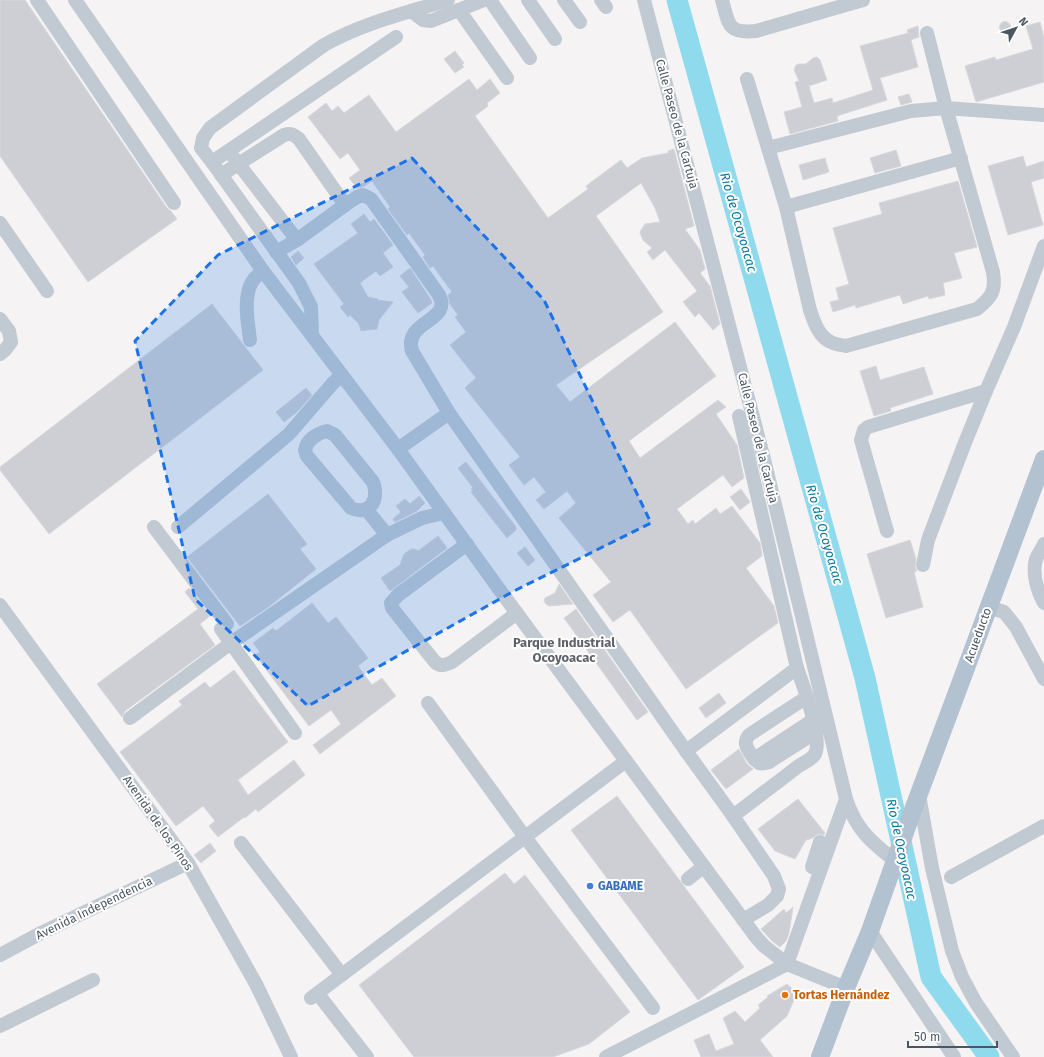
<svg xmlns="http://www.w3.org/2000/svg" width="1044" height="1057" font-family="'Fira Sans',sans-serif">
<rect width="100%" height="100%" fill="#f5f3f3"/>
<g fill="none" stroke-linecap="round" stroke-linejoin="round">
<!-- river -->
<polyline stroke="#90daee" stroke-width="21" points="677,0 865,678 931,977 989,1057"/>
</g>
<!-- building -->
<g fill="#cdcfd5" stroke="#d7d9de">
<polygon points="0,0 25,0 167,208 171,211 177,219 88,282 0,156"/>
<circle cx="1005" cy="27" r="5.5"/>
<polygon points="1040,22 1044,38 1044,82 976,102 965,66 995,57 996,60 1033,49 1026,26"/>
<polygon points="918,26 919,37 911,40 918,67 880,78 887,100 837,116 838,121 790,134 784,112 802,107 795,82 799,81 794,70 796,65 799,64 806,64 813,58 817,57 820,60 827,80 809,86 814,103 832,98 833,103 873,90 860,46 908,33 907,30"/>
<polygon points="455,51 464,63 462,65 464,67 455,73 444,59"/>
<polygon points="469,79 477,90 490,79 500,93 487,103 488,106 475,116 548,218 588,189 586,186 621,160 627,168 642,158 668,153 668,151 674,149 694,226 685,229 700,250 705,269 700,273 710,286 720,324 713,330 699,313 695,317 683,302 697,291 665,250 653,260 647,252 652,248 643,240 640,233 641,230 645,224 660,222 655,208 641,183 596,216 663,312 556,385 570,402 675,322 716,376 629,441 640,458 718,400 726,407 716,414 737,445 744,478 732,487 723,475 677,509 688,524 693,520 695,524 716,508 720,514 732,506 760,543 762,556 746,568 774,606 778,623 686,689 630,610 613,622 593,595 611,582 559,518 576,503 567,491 544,509 536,500 546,492 534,477 524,485 509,465 520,457 465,388 476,378 450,345 466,332 455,317 458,315 450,304 448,295 452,292 433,266 430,268 423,257 425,255 409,233 407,235 388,209 390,207 372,181 363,187 357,188 349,178 360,170 348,153 340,159 308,117 326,103 332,111 338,106 344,113 369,95 396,132"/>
<polygon points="909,94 912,102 901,105 898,97"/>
<polygon points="896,150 901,166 875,173 870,158"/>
<polygon points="1023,156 1026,167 1044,161 1044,178 1031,182 1043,225 1008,235 988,166"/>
<polygon points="825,158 829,172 803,180 799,165"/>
<polygon points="958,181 977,247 954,253 962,278 943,283 945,295 929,299 928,296 903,304 900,295 856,308 855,305 833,312 830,302 839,300 836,288 849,284 833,228 882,214 879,203"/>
<polygon points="364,214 370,222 374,219 393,245 383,253 393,267 380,276 376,271 360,283 368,297 378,299 377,300 393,302 379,320 377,329 367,330 361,331 359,324 350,315 348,317 340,307 344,304 314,264 358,233 351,224"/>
<polygon points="298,251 304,258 296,265 291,257"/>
<polygon points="410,268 431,300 432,303 418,313 402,292 409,287 400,276"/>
<polygon points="212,304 263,370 49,534 0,470 0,467"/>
<polygon points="876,366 880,380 924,367 933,394 890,408 891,411 874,416 860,371"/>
<polygon points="306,388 312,395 297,412 284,422 276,412"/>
<polygon points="466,462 516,527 516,530 507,538 471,492 473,491 471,489 473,488 458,468"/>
<polygon points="741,489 750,502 740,510 730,497"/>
<polygon points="268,494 307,544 300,549 316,569 267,608 240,626 187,557"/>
<polygon points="419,496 425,503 417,511 395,522 393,519 401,512 396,506 405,499 410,504"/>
<polygon points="438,536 447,548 390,591 381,578 400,565 404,554 411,549 415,549 418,551"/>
<polygon points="910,540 916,559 915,567 917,571 914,572 923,607 886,618 867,554"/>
<polygon points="525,547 535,560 528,566 517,553"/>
<polygon points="559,584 573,604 549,606 546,604 544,601 545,598 555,593"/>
<polygon points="189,588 210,616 200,624 215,645 125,711 122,717 97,684 198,609 185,592"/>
<polygon points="312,603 328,623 336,617 368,658 358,666 372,685 382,678 396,696 320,754 313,745 341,724 331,710 309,726 255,655 260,652 253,643 273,628 276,631"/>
<polygon points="576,609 648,712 637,720 564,618"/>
<polygon points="234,670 288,742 238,780 248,795 294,760 305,775 258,812 256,809 245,818 244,817 218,837 209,826 215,821 203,806 176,826 120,752 182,705 179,701 205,682 210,688"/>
<polygon points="719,693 726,703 706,718 699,708"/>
<polygon points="739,749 747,764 753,769 726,789 711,770"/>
<polygon points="617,796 744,967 698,1000 571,830"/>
<polygon points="798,799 825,833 824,835 818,834 813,838 806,840 795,859 775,851 758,829"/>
<polygon points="210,843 216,851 201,863 194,855"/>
<polygon points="505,873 514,884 525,875 630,1012 589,1044 553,1057 414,1057 359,985"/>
<polygon points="793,907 789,933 786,941 780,947 772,941 761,929 784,909 786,913"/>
<polygon points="787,984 797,993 787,1016 760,1040 773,1057 701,1057 694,1040 709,1034 716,1051 734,1044 723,1018 735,1011 745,1022 760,1008 758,1005 768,997 767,996"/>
</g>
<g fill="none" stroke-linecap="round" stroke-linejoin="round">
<!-- minor -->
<g stroke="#c1cad2" stroke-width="14">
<polyline points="37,0 174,203"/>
<polyline points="75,0 263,271 398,449 499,589 756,937 764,946 787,964 846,988"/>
<polyline points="490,0 530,58"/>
<polyline points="528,0 555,39"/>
<polyline points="564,0 580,22"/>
<polyline points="601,0 606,7"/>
<path d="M644,0L764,459L846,799C856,829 870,841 894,860"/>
<path d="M722,0C729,24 727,34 756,31L863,0"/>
<polyline points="459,10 507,78"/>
<polyline points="411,11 423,20 431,21 484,0"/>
<path d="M747,79L786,207L810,310C814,322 819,338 833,343C837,345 842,345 846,346L977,309C992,297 996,291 993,272L946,108L927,33"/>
<polyline points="768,148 911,111 946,108 1044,115"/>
<polyline points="234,158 297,240"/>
<polyline points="212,162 396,37"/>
<path d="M221,175L284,135C291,133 293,134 299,139L345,205"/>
<polyline points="786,207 961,158"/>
<polyline points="0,223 47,291"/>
<path d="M276,252L297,240L345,205L357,197L363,195L371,199L439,295C453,322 403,320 412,351L449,413L686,751L733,816L774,876L779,889L777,896L768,905L743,920"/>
<polyline points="0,319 9,331 11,342 5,350 0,354"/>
<path d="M312,335L311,307L299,283L212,162L201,148L203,138L210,128L324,45C363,23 406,13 448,0"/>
<path d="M250,340C248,323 242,294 254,279C257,276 260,273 263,271"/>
<path d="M327,431L335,435L373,482C374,485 375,488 375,491C376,507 364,514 351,508L307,456L305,450C307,440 317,433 327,431Z"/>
<polyline points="398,449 449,413"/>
<polyline points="366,509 387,535"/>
<polyline points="154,527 227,624 221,629 295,733"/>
<polyline points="178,527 289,434 333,383 342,375"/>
<polyline points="887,531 861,440 864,430 868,427 986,391 1014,327 1044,246"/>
<path d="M467,544L398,595L391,603L392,608L435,662C441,667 445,665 452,662L517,613"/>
<path d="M1044,544C1042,549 1038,554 1036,559C1032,573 1037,590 1044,603"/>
<polyline points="923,565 928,540 964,445 986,391"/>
<polyline points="0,605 188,863 256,984 291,1057"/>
<polyline points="988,607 1004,612 1016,627 1044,679"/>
<path d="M807,697L749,735C747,738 745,740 746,744C747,749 754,760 759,763C762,764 766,763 769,762L816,732"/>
<polyline points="428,703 525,837 653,1008"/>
<polyline points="130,718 231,643 387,535 422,518 444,513"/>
<polyline points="686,751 797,668"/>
<polyline points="754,759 813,720"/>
<polyline points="919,795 932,868 952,951 962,977 976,1003 1013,1057"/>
<path d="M733,816L800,765C806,762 811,760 815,754C823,738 803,685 797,668L739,416"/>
<polyline points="241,843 342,975"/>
<polyline points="812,867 820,842"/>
<polyline points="951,877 1044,826"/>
<polyline points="688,879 703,867"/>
<polyline points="870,931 954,1057"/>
<polyline points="0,955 41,933 188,863"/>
<polyline points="318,994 367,1057"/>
<polyline points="311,998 626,761"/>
<polyline points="0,1026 93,980"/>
<polyline points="606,1057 787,964 846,799"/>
</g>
<!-- major -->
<polyline stroke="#b3c2d1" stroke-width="18" points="820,1057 846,988 870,931 913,810 1044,459"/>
</g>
<!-- marked area -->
<path fill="#1a73e8" fill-opacity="0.2" stroke="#1a73e8" stroke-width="3" stroke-dasharray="8 5" stroke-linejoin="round" d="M412,158L544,300L651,523L514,591L308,706L195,599L135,341L218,255Z"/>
<!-- markers -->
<circle fill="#3f7fe0" stroke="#fff" stroke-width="1.5" cx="590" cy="886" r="4"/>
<circle fill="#e8710a" stroke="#fff" stroke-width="1.5" cx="785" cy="995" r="4"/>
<g text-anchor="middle" stroke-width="4" stroke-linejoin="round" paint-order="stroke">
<!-- street labels -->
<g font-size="12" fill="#4a5661" stroke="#fff">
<text transform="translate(677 124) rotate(75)" y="4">Calle Paseo de la Cartuja</text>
<text transform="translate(758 438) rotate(76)" y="4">Calle Paseo de la Cartuja</text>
<text transform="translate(978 635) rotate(-70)" y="4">Acueducto</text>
<text transform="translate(158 823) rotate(55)" y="4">Avenida de los Pinos</text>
<text transform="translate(94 908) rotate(-26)" y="4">Avenida Independencia</text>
</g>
<!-- shop labels -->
<g font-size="12" font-weight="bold" fill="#366cbe" stroke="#fff" text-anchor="start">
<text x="598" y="890">GABAME</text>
</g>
<!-- food labels -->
<g font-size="12" font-weight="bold" fill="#c56008" stroke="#fff" text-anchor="start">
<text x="793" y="999">Tortas Hernández</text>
</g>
<!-- water labels -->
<g font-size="13" font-style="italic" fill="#0c7c9b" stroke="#fff">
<text transform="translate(739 222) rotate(74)" y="5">Rio de Ocoyoacac</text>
<text transform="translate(825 534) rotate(74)" y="5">Rio de Ocoyoacac</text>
<text transform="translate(902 849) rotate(78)" y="5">Rio de Ocoyoacac</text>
</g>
<!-- neighbourhood labels -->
<g font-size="13" font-weight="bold" fill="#5f6368" stroke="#fff">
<text x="564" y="647">Parque Industrial<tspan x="564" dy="15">Ocoyoacac</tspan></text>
</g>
</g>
<!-- north arrow -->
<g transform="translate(1016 28) rotate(50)" stroke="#ffffff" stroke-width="3" paint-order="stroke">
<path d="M0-3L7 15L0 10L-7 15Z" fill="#4a5661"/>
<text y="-6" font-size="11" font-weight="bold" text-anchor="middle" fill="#4a5661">N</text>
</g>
<!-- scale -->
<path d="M908 1041v6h89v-6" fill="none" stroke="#4a5661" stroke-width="2"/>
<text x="914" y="1041" font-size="12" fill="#4a5661" stroke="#ffffff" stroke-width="3" paint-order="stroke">50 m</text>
</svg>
